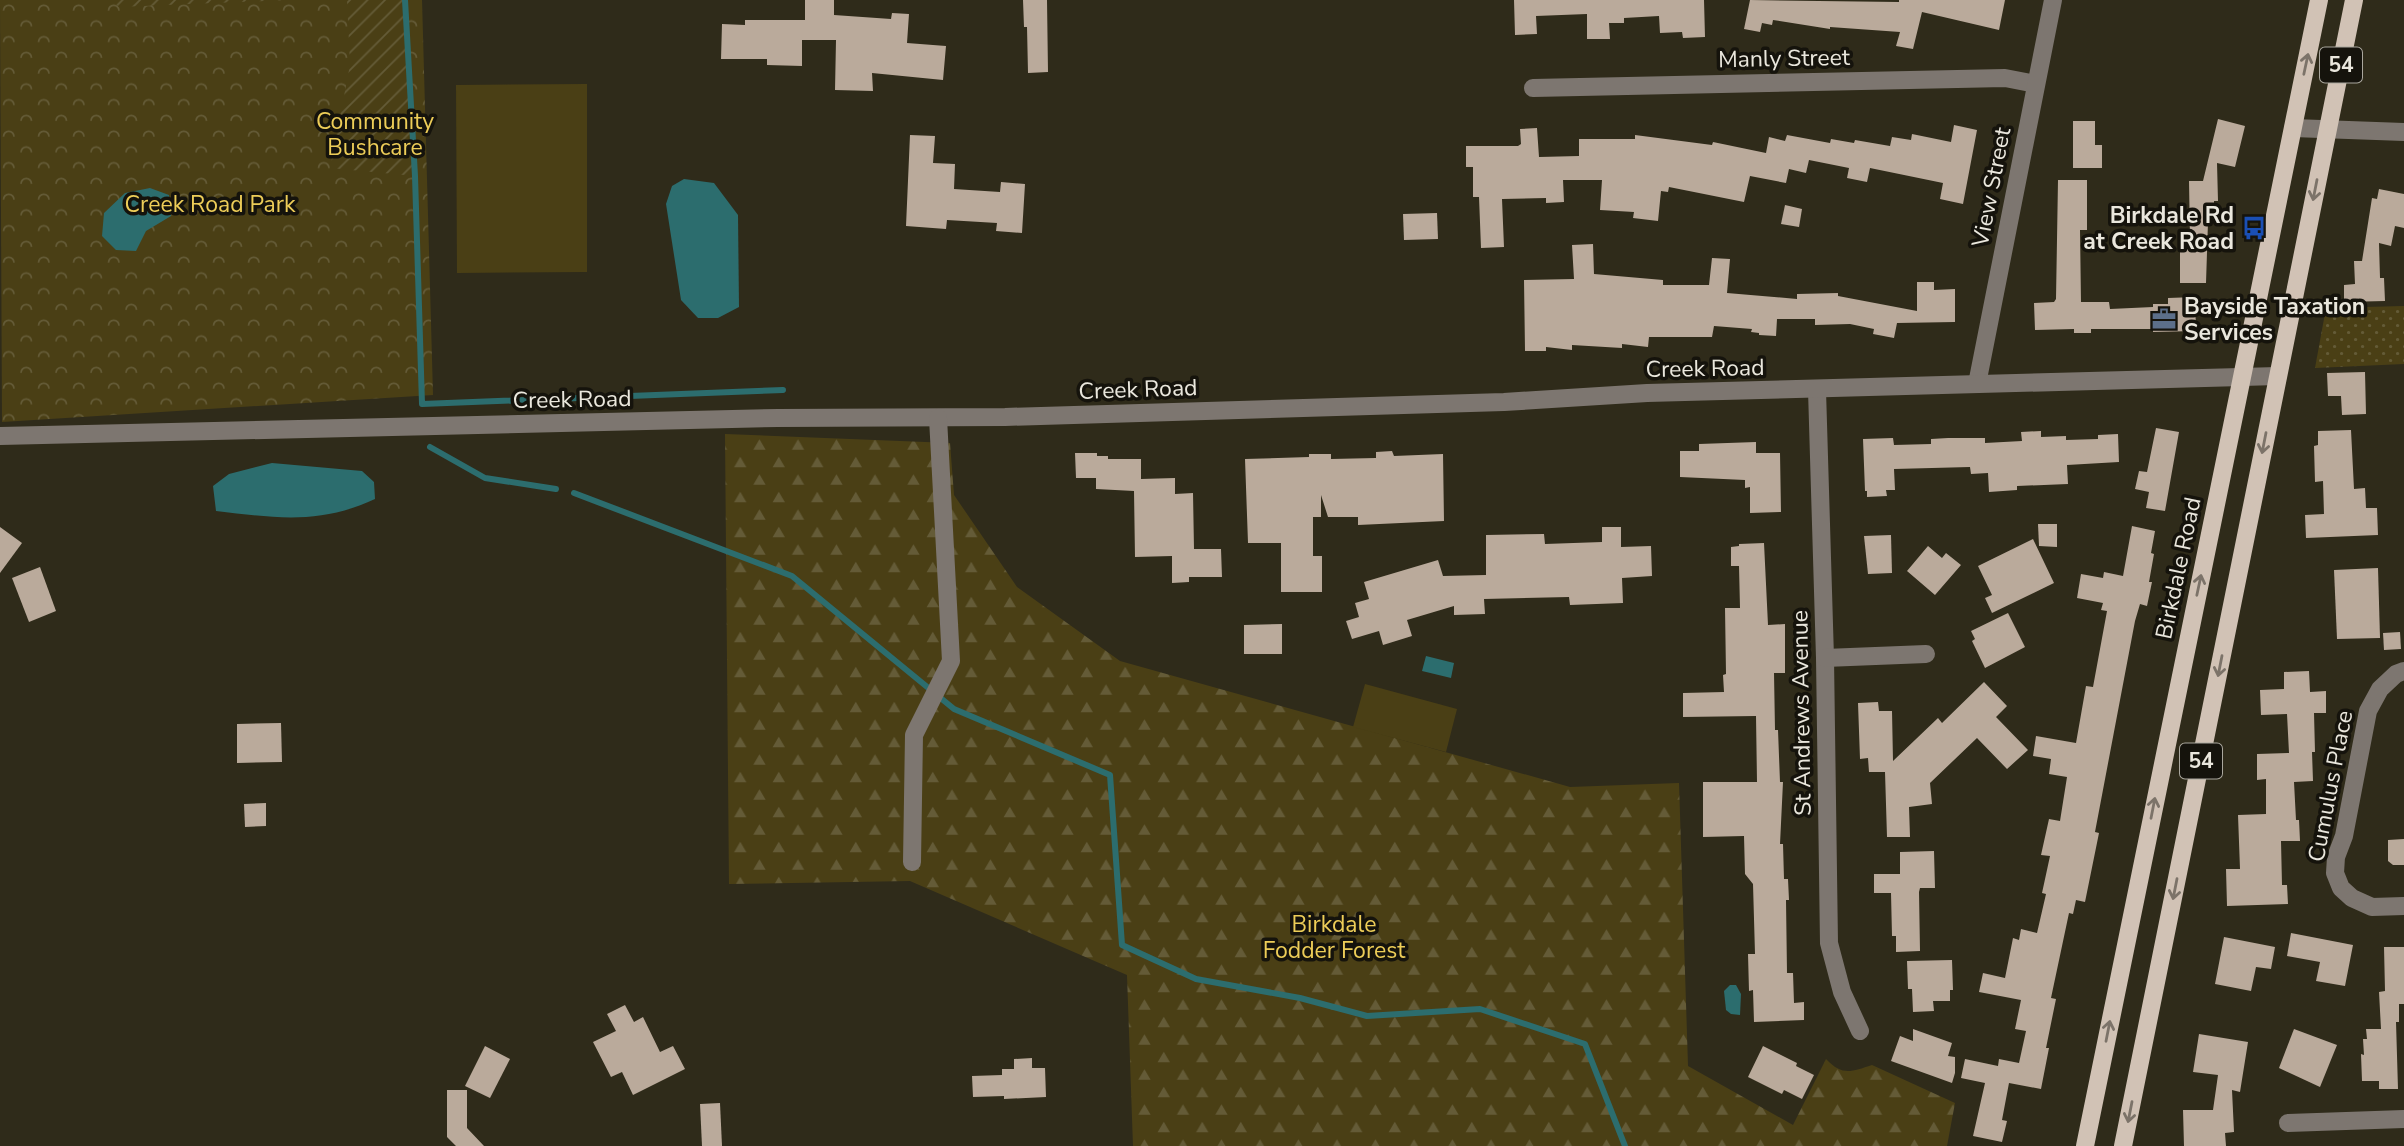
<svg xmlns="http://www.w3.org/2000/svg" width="2404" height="1146" font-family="'Nunito Sans',sans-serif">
<defs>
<pattern id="grass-dots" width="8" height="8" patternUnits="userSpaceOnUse" patternTransform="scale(1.75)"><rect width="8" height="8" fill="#4a3f15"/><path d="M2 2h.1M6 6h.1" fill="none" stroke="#645b37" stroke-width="1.8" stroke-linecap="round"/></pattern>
<pattern id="forest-firs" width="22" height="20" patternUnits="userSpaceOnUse" patternTransform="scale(1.75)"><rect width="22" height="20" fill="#4a3f15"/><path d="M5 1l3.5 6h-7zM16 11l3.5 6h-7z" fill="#645b37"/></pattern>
<pattern id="park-crowns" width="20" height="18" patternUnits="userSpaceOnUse" patternTransform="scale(1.75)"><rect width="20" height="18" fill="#4a3f15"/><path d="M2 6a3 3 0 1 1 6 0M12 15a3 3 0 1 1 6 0" fill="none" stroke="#645b37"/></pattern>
<pattern id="garden-furrows" width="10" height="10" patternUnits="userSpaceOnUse" patternTransform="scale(1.75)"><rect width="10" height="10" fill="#4a3f15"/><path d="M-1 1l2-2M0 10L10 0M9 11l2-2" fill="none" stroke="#645b37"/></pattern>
</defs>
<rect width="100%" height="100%" fill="#2f2b1a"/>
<!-- grass -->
<polygon fill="url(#grass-dots)" points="2404,306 2404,364 2315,368 2326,308"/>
<!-- forest -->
<path fill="url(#forest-firs)" d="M725,434L950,443L954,495L1017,587L1120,661L1570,787L1679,783L1688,1066L1793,1125L1826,1059C1842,1076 1851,1072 1872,1065L1955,1103L1947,1146H1133L1127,975L910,881L729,884Z"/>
<!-- park -->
<polygon fill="url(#park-crowns)" points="0,0 422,0 433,395 2,422"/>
<!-- garden -->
<g fill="url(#garden-furrows)">
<polygon points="111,0 288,0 119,7"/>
<polygon points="347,0 405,0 415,176 330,168 350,65"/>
</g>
<!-- pitch -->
<g fill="#4a3f15">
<polygon points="587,84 587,272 457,273 456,85"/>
<polygon points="1365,684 1457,709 1446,752 1353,727"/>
</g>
<!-- water -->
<g fill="#2c6d6e">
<polygon points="684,179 714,183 738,215 739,307 718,318 698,318 681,300 666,204 672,186"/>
<polygon points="150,188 169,195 171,216 146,231 136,251 116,250 102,236 104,213 125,193"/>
<path d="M272,463L362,471L374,482L375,499C319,525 276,518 216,511L213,486L229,474Z"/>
<polygon points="1426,656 1454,663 1451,678 1422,671"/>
<polygon points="1730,985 1736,985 1741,994 1740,1015 1731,1014 1726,1010 1724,991"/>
</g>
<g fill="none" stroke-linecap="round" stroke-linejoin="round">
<!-- stream -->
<g stroke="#2c6d6e" stroke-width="6">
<polyline points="405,0 415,176 422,404 783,390"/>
<polyline points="430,447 485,478 556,489"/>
<polyline points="574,493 792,576 954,709 1110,775 1122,945 1196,979 1300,998 1367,1016 1480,1009 1585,1044 1625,1146"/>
</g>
</g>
<!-- building -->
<g fill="#baaa9b">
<polygon points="805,0 834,0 834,15 891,19 892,13 909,14 907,43 946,46 943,80 872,73 873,91 835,90 836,40 802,40 802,66 767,65 767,59 721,59 722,24 745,25 745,20 805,20"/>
<polygon points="1023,0 1047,0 1048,72 1028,73 1027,27 1024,27"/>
<polygon points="1514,0 1704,0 1705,37 1683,38 1682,32 1660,33 1659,16 1624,18 1624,23 1609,23 1610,39 1587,39 1587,14 1536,16 1537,34 1515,35"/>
<polygon points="1750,0 1899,2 1899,0 2005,0 1999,30 1922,12 1913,49 1896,46 1900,32 1830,27 1830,29 1773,20 1772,25 1762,23 1760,32 1744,29"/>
<polygon points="2218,119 2245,126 2235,167 2217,163 2218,201 2214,201 2214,222 2208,222 2206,283 2180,283 2180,239 2190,239 2189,181 2203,181"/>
<polygon points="2073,121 2095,121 2095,145 2102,145 2102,168 2073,168"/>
<polygon points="1954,125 1977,130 1963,204 1940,199 1943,183 1870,168 1867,182 1847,178 1849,168 1809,160 1806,173 1789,169 1786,183 1750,176 1744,202 1669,187 1668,192 1661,191 1658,221 1633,218 1634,212 1600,210 1602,180 1563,180 1564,202 1546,203 1546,198 1502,199 1504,247 1481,248 1479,197 1473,197 1473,167 1466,167 1466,146 1518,146 1521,144 1520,129 1537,128 1539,157 1579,156 1579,139 1635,139 1635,135 1712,145 1713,142 1766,153 1769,137 1785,141 1787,135 1830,143 1831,139 1854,143 1855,140 1890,146 1892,137 1911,140 1912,134 1951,142"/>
<polygon points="910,135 935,136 933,163 955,164 954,189 1000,192 1001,182 1025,184 1022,233 996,231 997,223 947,220 946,229 906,226"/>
<polygon points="2058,180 2087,180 2087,230 2080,230 2081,302 2109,302 2110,309 2153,307 2153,304 2168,304 2168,298 2195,297 2196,331 2153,332 2153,329 2091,329 2091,333 2074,333 2074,329 2035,330 2034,303 2054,302 2056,299"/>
<polygon points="2379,189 2404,194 2404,228 2395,226 2391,246 2379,243 2380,278 2384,278 2385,301 2344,302 2344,285 2355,284 2354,261 2362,261 2372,198 2377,199"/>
<polygon points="1785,205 1802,209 1799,227 1781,224"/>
<polygon points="1437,213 1438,239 1404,240 1403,214"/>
<polygon points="1593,244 1594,274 1663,280 1663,285 1709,285 1712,258 1730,259 1727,293 1797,299 1797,294 1838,293 1838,296 1917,311 1917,282 1934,282 1934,290 1955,289 1955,322 1897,323 1894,338 1873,334 1874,329 1850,324 1815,325 1815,319 1777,319 1776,336 1759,335 1759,333 1751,332 1752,329 1714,326 1712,337 1649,337 1648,347 1622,344 1622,348 1572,345 1572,350 1546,347 1546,351 1525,351 1524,280 1574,279 1572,245"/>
<polygon points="2365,372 2366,414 2342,415 2341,396 2328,396 2327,373"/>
<polygon points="2156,428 2179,432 2165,511 2146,508 2149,492 2135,489 2139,471 2147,472"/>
<polygon points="2351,430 2354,489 2365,488 2366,508 2377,508 2378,535 2306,538 2305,515 2324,514 2323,481 2315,482 2314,446 2318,445 2318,431"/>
<polygon points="2041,431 2041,437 2066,436 2066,440 2098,439 2098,435 2118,434 2119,462 2067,465 2068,484 2017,486 2017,490 1989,492 1988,473 1971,474 1970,467 1894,469 1895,490 1886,490 1887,496 1867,497 1867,491 1865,491 1863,439 1893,438 1894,445 1931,444 1931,439 1948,438 1985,438 1985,443 2022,441 2021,432"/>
<polygon points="1756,442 1756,453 1780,453 1781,512 1750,513 1750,487 1745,488 1745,480 1680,477 1680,451 1699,451 1699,444"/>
<polygon points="1392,451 1394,456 1443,454 1444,521 1358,525 1358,517 1328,517 1321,495 1321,517 1313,517 1313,556 1322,556 1322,592 1281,592 1281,543 1248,543 1245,459 1309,457 1309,454 1331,454 1331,459 1376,458 1376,452"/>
<polygon points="1075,453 1097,453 1097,456 1108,456 1108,459 1141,459 1141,479 1175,478 1175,494 1193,493 1194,549 1221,549 1222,577 1189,577 1189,582 1172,583 1172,556 1135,557 1134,491 1096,489 1096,478 1076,478"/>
<polygon points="2038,524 2057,524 2057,547 2039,546"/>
<polygon points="2132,526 2155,531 2151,553 2154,554 2149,582 2152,582 2147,606 2140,604 2135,621 2095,832 2099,833 2085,902 2076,900 2073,914 2069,913 2051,998 2056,999 2046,1048 2049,1048 2041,1089 2009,1083 2002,1120 2007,1121 2002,1142 1973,1136 1985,1083 1961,1078 1965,1059 1998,1066 1999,1059 2019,1063 2026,1031 2015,1029 2021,1000 1979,992 1983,973 2005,978 2013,938 2019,940 2021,929 2037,933 2046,894 2042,893 2050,856 2041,855 2049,819 2060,821 2067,777 2049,774 2051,759 2033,756 2036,736 2076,743 2086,686 2093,687 2107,611 2101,610 2103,603 2077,598 2081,574 2103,578 2104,572 2123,576"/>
<polygon points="0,527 22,543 0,573"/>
<polygon points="1602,527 1621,527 1621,547 1651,546 1652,576 1622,578 1623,603 1570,605 1569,597 1484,599 1485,614 1454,615 1454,606 1407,620 1412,636 1383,645 1379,631 1352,639 1346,621 1359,617 1355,603 1369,599 1364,582 1438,560 1443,576 1486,575 1486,535 1544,534 1545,544 1602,542"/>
<polygon points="1891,535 1892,573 1868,574 1864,536"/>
<polygon points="2033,539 2054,583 1992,613 1985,598 1992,595 1978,566"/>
<polygon points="1764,543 1768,625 1785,624 1785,673 1774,673 1775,730 1778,730 1780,782 1783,782 1780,844 1783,844 1784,879 1788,879 1789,900 1786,900 1787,973 1793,973 1794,1003 1804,1002 1804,1020 1754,1022 1753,990 1749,991 1748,954 1755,954 1753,884 1745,874 1744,836 1703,837 1703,782 1757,782 1756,716 1683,717 1683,693 1724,692 1723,675 1726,674 1725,608 1740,608 1739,566 1731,566 1731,547 1739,546 1739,544"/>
<polygon points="1928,546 1942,558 1946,553 1961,565 1935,595 1907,571"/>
<polygon points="40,567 56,611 29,622 12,578"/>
<polygon points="2378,568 2380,638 2337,639 2334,570"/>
<polygon points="2008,613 2025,647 1985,668 1972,641 1975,639 1971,631"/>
<polygon points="1282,624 1282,654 1244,654 1244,625"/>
<polygon points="2400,632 2401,649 2384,650 2383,633"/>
<polygon points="2309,671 2310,692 2326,691 2326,713 2314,713 2315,752 2312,752 2313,781 2294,782 2296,820 2299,820 2300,841 2281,841 2282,885 2287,885 2288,904 2227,906 2226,869 2240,869 2238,815 2266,814 2266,779 2257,780 2257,754 2289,753 2287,714 2261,715 2260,690 2284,689 2284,672"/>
<polygon points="1984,682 2007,706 1996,717 2028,750 2007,769 1977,738 1930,783 1932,804 1909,807 1910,837 1887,837 1885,772 1869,772 1868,758 1860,759 1858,703 1878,702 1879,711 1892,711 1893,761 1938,718 1942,723"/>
<polygon points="281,723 282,762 237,763 237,724"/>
<polygon points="266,803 266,826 245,827 244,804"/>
<polygon points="2404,839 2404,865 2393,865 2388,861 2388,840"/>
<polygon points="1934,851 1935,888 1920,888 1919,892 1920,951 1896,952 1896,936 1892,936 1891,893 1874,893 1874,874 1900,874 1900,852"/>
<polygon points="2291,933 2353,945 2345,986 2316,981 2320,962 2287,956"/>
<polygon points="2224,937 2275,947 2271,969 2256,967 2251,991 2215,984"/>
<polygon points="2384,947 2404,947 2404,1004 2399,1004 2399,1022 2396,1022 2398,1089 2379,1089 2379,1081 2362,1081 2361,1054 2364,1055 2363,1039 2367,1039 2366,1029 2381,1029 2379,992 2385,991"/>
<polygon points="1952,960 1953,990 1950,990 1950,1001 1933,1001 1934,1011 1913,1012 1912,989 1908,989 1907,961"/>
<polygon points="625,1005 634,1022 643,1017 660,1052 673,1046 685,1069 633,1095 622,1072 611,1077 593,1042 616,1031 607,1014"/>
<polygon points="1913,1029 1952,1043 1948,1056 1955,1057 1955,1073 1952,1083 1891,1061 1900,1036 1913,1041"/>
<polygon points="2294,1029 2337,1045 2320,1087 2279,1068"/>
<polygon points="2199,1034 2248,1042 2240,1092 2232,1090 2234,1132 2225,1133 2226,1146 2184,1146 2183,1110 2213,1110 2218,1075 2193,1072"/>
<polygon points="485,1046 510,1059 490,1098 465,1086"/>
<polygon points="1763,1046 1797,1063 1796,1066 1814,1075 1802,1099 1784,1090 1782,1094 1748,1077"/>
<polygon points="1032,1058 1032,1068 1045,1068 1046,1097 1004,1099 1004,1096 973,1097 972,1076 1002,1075 1002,1069 1014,1069 1014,1059"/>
<polygon points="447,1090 467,1090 467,1128 484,1146 456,1146 447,1137"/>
<polygon points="720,1103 722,1146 702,1146 700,1104"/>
</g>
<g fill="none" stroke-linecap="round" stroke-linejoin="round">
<!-- minor -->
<g stroke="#7d7670" stroke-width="18">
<polyline points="1533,88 2005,78 2036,84"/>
<polyline points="2293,128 2404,132"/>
<polyline points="1977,384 2053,0"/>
<polyline points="1817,390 1825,658 1829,943 1842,992 1860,1031"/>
<polyline points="0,436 778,418 1005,417 1504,402 1647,393 2278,376"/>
<polyline points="1825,658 1926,654"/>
<polyline points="2404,671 2396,674 2380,689 2368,711 2344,836 2336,857 2335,873 2341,888 2352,898 2372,907 2404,906"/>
<polyline points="912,862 914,735 951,661 938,418"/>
<polyline points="2288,1123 2404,1119"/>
</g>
<!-- major -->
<g stroke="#d1c2b5" stroke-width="18">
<polyline points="2085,1146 2319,0"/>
<polyline points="2123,1146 2354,0"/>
</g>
</g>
<!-- one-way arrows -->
<defs><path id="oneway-shaft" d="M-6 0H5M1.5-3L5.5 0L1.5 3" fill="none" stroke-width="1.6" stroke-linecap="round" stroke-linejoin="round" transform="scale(1.75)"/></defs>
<g stroke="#7c7369">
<use href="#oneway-shaft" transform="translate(2306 64) rotate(-78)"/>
<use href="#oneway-shaft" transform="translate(2315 190) rotate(101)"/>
<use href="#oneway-shaft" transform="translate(2264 443) rotate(101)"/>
<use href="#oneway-shaft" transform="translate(2199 585) rotate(-78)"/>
<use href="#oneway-shaft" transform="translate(2220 666) rotate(101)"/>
<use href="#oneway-shaft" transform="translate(2153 808) rotate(-79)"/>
<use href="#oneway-shaft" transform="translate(2175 889) rotate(101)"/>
<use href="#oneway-shaft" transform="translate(2108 1031) rotate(-79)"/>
<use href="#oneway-shaft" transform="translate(2130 1112) rotate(101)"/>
</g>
<!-- icons -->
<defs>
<g id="bus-bare" transform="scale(1.89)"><path d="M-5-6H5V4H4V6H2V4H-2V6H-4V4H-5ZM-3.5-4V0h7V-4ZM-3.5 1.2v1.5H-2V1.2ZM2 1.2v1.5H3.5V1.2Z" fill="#1a4fb4" stroke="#15130c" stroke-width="2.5" paint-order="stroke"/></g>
<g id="office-bare" transform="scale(1.89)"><path d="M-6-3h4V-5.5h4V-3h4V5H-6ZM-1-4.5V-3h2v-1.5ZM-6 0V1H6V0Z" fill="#5c6f8a" stroke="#15130c" stroke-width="2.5" paint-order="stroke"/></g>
</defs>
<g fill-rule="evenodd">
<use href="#bus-bare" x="2254" y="228"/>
<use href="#office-bare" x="2164" y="319"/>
</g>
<g text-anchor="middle" stroke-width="7" stroke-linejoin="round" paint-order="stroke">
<!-- shield labels -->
<g fill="#15130c" stroke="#aaa79e" stroke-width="2">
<rect x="2320" y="47.5" width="42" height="35" rx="5"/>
<rect x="2180" y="743.5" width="42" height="35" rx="5"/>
</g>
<g font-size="21" font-weight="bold" fill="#eae7dd">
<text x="2341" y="72">54</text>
<text x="2201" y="768">54</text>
</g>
<!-- street labels -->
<g font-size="23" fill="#eae7dd" stroke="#15130c">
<text transform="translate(1784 58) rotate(-1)" y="8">Manly Street</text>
<text transform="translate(1991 187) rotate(-79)" y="8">View Street</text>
<text transform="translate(1705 368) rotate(-1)" y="8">Creek Road</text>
<text transform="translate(1138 389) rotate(-2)" y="8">Creek Road</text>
<text transform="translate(572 399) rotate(-1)" y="8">Creek Road</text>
<text transform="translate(2178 568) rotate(-78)" y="8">Birkdale Road</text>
<text transform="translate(1801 713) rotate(-91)" y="8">St Andrews Avenue</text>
<text transform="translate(2330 786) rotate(-79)" y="8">Cumulus Place</text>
</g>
<!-- park labels -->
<g font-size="23" fill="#edcd58" stroke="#15130c">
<text x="375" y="129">Community<tspan x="375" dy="26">Bushcare</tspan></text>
<text x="210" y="212">Creek Road Park</text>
<text x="1334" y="932">Birkdale<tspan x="1334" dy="26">Fodder Forest</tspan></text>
</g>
<!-- poi labels -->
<g font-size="23" font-weight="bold" fill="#eae7dd" stroke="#15130c" text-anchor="end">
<text x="2234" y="223">Birkdale Rd<tspan x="2234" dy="26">at Creek Road</tspan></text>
<text x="2184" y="314" text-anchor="start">Bayside Taxation<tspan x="2184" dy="26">Services</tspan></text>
</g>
</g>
</svg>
